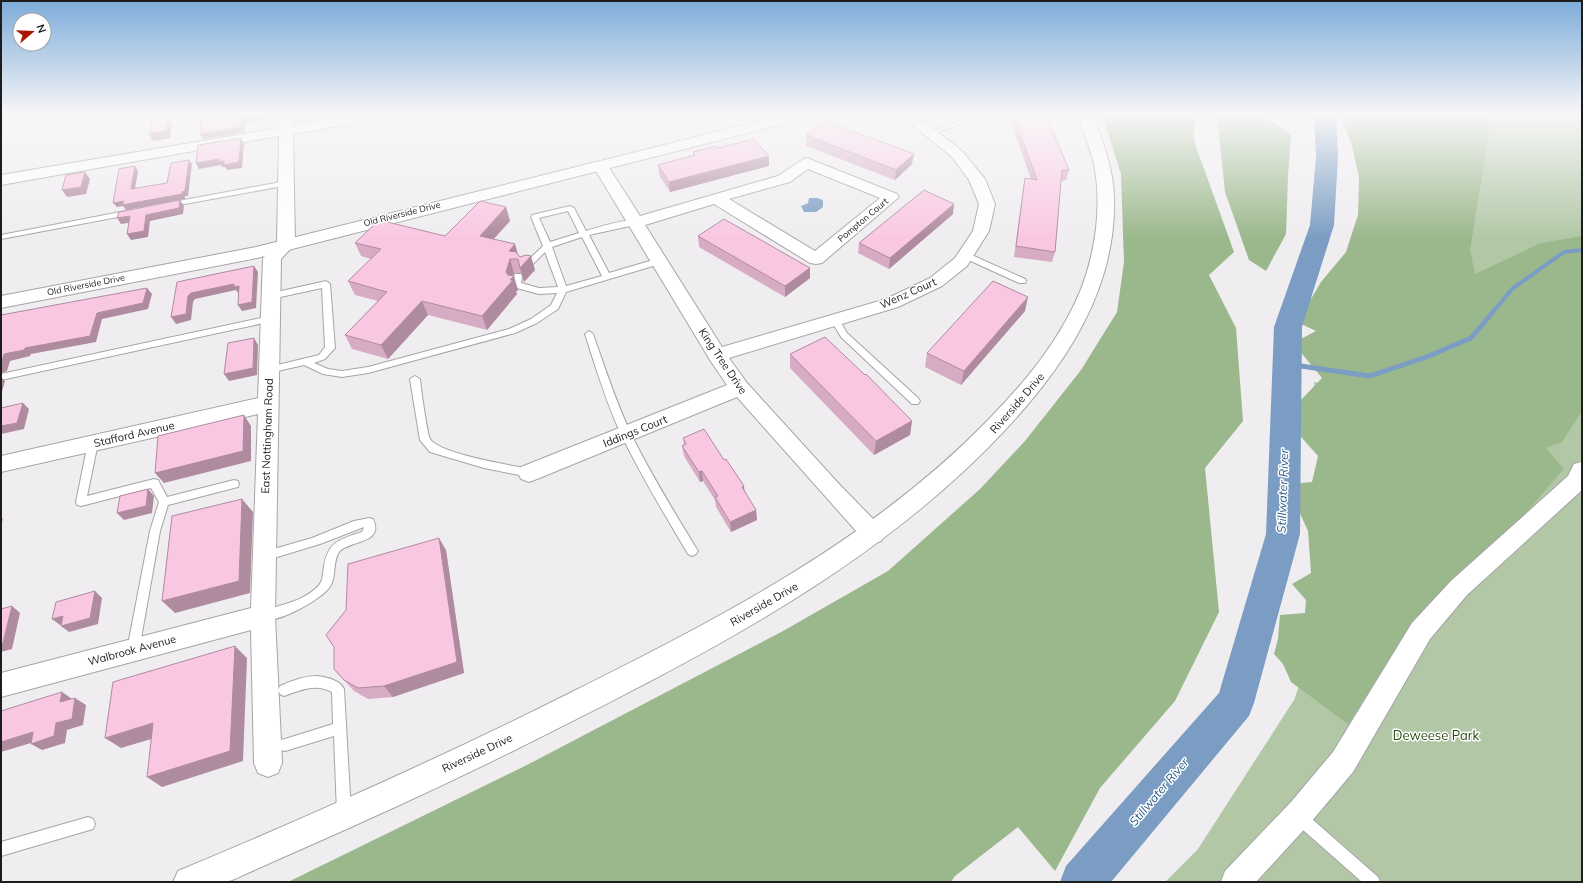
<svg xmlns="http://www.w3.org/2000/svg" width="1583" height="883" font-family="Mulish,sans-serif">
<rect width="100%" height="100%" fill="#f0edf0"/>
<!-- green -->
<polygon fill="#b1c7a6" points="1487,115 1582,115 1582,882 1165,882 1198,849 1294,700 1326,609 1326,494 1314,382 1337,385 1460,248"/>
<!-- forest -->
<g fill="#9bb88c">
<polygon points="1102,115 1195,115 1194,141 1234,252 1209,275 1236,328 1243,421 1205,468 1219,612 1175,701 1100,788 1055,871 1018,827 955,876 951,882 288,882 525,766 783,631 888,571 980,489 1025,441 1081,370 1117,312 1124,262 1121,174"/>
<polygon points="1217,115 1265,116 1291,135 1288,177 1286,234 1266,271 1249,260 1225,192"/>
<polygon points="1340,115 1492,115 1470,250 1475,274 1541,243 1582,236 1582,411 1562,442 1546,448 1564,469 1504,538 1392,657 1348,724 1291,682 1283,664 1274,654 1278,639 1280,615 1305,613 1306,600 1292,584 1311,573 1308,531 1298,509 1278,491 1289,484 1312,482 1318,456 1294,429 1299,402 1322,378 1293,343 1316,331 1287,317 1289,300 1311,299 1321,282 1346,252 1358,215 1359,177 1351,142"/>
</g>
<!-- water -->
<polygon fill="#7b9dc3" points="809,198 817,198 823,200 823,207 816,212 804,212 801,206 808,203"/>
<g fill="none" stroke-linecap="round" stroke-linejoin="round">
<!-- stream-far1 -->
<polyline stroke="#7b9dc3" stroke-width="4" points="1492,313 1512,289 1564,252 1582,250"/>
<!-- stream -->
<polyline stroke="#7b9dc3" stroke-width="5" points="1287,364 1370,376 1429,356 1471,338 1493,312"/>
<!-- river -->
<polygon fill="#7b9dc3" fill-rule="evenodd" points="1314,115 1336,115 1338,157 1334,225 1302,327 1300,534 1254,703 1249,716 1111,882 1060,882 1066,866 1219,693 1266,534 1274,327 1310,225 1316,157"/>
<!-- service casing -->
<g stroke="#a7a4a7" stroke-width="2">
<g id="service">
<polygon points="977,115 986,115 933,134 927,133"/>
<polygon points="286,181 289,181 289,185 168,207 164,205 168,203"/>
<path d="M570,206L574,208L586,231C596,228 633,216 640,222L639,224L589,235L609,273L660,258L664,261L663,263L566,292L558,309L537,323L515,333L368,373L342,377L323,374L304,365L269,373L264,370L269,367L319,355L325,347L322,288L271,299L267,296L268,294L326,281L330,284L335,348L325,359L314,363L328,369L342,371L368,367L509,329L531,319L551,305L557,293L539,294L513,287L512,285L515,274H521L522,276L521,283L539,288L558,287L545,252L528,269L525,270L521,267L543,246L531,217L532,215ZM568,211L579,233L550,242L539,218ZM582,237L602,276L566,286L552,247Z"/>
<polygon points="131,210 135,212 134,214 1,239 1,235"/>
<polygon points="965,252 1025,279 1026,281 1025,283 1019,283 962,257 961,255"/>
<polygon points="270,316 274,319 273,321 1,380 1,374"/>
<polygon points="835,317 838,318 847,333 918,398 920,401 918,404 912,404 841,337 831,320"/>
<path d="M589,331L593,334C605,368 616,402 631,434C650,473 673,510 696,548L698,551L696,554L692,556L688,554C665,515 641,476 621,434C606,402 596,368 585,334Z"/>
<path d="M415,376L420,379C421,389 427,433 430,439C440,454 510,465 529,469L533,470L534,473L533,476L529,477L484,468L430,452L420,440L410,379Z"/>
<polygon points="93,439 97,440 98,443 87,496 154,479 158,480 167,497 234,480 238,481 239,484 238,487 234,488 168,505 160,531 139,650 137,654 133,656 129,654 127,650 150,531 159,502 151,488 81,506 77,505 76,502 88,443 89,440"/>
<path d="M369,518L373,519C385,544 349,540 339,552C333,561 336,575 331,585C323,600 274,625 259,620L257,616L259,612C279,605 305,602 320,584C323,579 323,572 324,566C328,541 341,539 362,532L364,527L320,544L264,561L260,559L258,556L260,553L312,538L354,521Z"/>
<path d="M317,676C326,677 340,680 344,689L351,813L349,818L344,820L339,818L337,813L334,736L285,751L280,750L279,745L280,740L285,739L333,724L332,692C315,683 301,690 284,696L280,694L278,690L280,686C291,681 304,676 317,676Z"/>
<polygon points="1299,810 1304,812 1378,877 1380,882 1362,882 1294,822 1292,817 1294,812"/>
<polygon points="88,817 93,819 95,824 93,829 1,856 1,842"/>
</g>
</g>
<!-- minor casing -->
<g stroke="#a7a4a7" stroke-width="2">
<g id="minor">
<polygon points="279,115 293,115 293,125 353,115 384,115 382,118 377,119 293,134 295,244 281,259 275,616 282,763 278,773 268,777 258,773 254,763 251,630 1,697 1,673 251,608 258,414 1,472 1,456 258,398 263,258 277,243 279,136 1,185 1,175 279,128"/>
<path d="M900,115H916L962,151L985,179L995,204L989,231L967,266L942,286L898,307L729,358L747,383L839,484L881,527L884,534L881,541L873,544L865,541L737,397L537,479L529,482L521,479L518,473L521,467L727,385L710,360L593,166L596,163H606L640,216L778,176L802,160L807,158L897,194L899,197L822,263L816,264L810,263L714,204L645,225L722,347L886,299L930,278L955,258L973,231L979,204L969,180L952,157ZM808,169L880,198L815,251L729,199L790,182Z"/>
<polygon points="1582,462 1582,490 1467,595 1430,639 1353,772 1311,822 1256,882 1221,882 1225,871 1291,802 1333,752 1412,623 1451,581 1568,476 1574,464"/>
</g>
</g>
<!-- tertiary casing -->
<g stroke="#a7a4a7" stroke-width="2">
<polygon id="tertiary" points="784,115 809,115 806,118 257,258 1,308 1,296 256,247"/>
</g>
<!-- secondary casing -->
<g stroke="#a7a4a7" stroke-width="2">
<path id="secondary" d="M1077,115H1093C1103,143 1113,167 1114,197C1117,288 1066,365 1006,429C871,574 688,663 513,751C444,785 375,817 304,848C286,856 268,864 250,872C243,875 234,880 226,882C211,883 189,882 173,882L178,871C310,816 440,758 568,694C718,619 871,541 989,419C1026,381 1061,339 1081,289C1096,251 1102,204 1094,164C1090,147 1083,131 1077,115Z"/>
</g>
<!-- service -->
<use href="#service" fill="#fff" fill-rule="evenodd"/>
<!-- minor -->
<use href="#minor" fill="#fff" fill-rule="evenodd"/>
<!-- tertiary -->
<use href="#tertiary" fill="#fff" fill-rule="evenodd"/>
<!-- secondary -->
<use href="#secondary" fill="#fff" fill-rule="evenodd"/>
</g>
<!-- wall -->
<g fill="#d7abc3">
<polygon points="1012,115 1046,115 1069,170 1066,180 1061,181 1055,252 1052,262 1014,257 1023,189 1025,178 1031,179 1011,123"/>
<polygon points="806,135 912,164 895,180 806,146"/>
<polygon points="693,152 769,166 670,192 659,175 658,165 693,156"/>
<polygon points="506,207 510,221 494,239 519,256 535,270 524,282 521,273 514,273 513,276 518,290 516,292 517,294 487,330 428,315 388,359 352,349 345,335 378,301 355,295 348,281 371,259 361,256 355,243 445,236"/>
<polygon points="953,214 889,269 858,253 859,243"/>
<polygon points="698,236 810,268 810,278 785,297 699,247"/>
<polygon points="1025,311 961,385 925,367 927,353"/>
<polygon points="790,354 912,421 910,435 874,455 790,368"/>
<polygon points="683,438 745,492 756,510 757,520 731,532 716,507 715,500 703,481 700,482 684,456 682,446 684,445"/>
<polygon points="446,550 464,673 393,697 368,699 354,691 334,669"/>
</g>
<!-- shaded-wall -->
<g fill="#af8b9f">
<polygon points="1,115 3,115 1,120"/>
<polygon points="259,115 263,115 262,120 245,123 245,132 203,139 200,134 242,118"/>
<polygon points="168,117 172,124 170,138 153,141 149,134"/>
<polygon points="241,138 244,144 242,168 227,170 225,167 222,167 221,165 199,169 196,163 219,159"/>
<polygon points="914,154 912,164 895,180 896,170"/>
<polygon points="769,156 769,166 670,192 669,182"/>
<polygon points="189,160 192,164 188,196 185,196 185,199 126,210 123,206 117,207 113,203 124,201 182,194"/>
<polygon points="135,166 138,171 134,194 131,189"/>
<polygon points="85,172 90,179 86,194 67,197 62,190"/>
<polygon points="180,200 184,206 183,214 150,221 148,237 131,240 127,234 146,215"/>
<polygon points="954,204 953,214 889,269 890,258"/>
<polygon points="506,207 510,221 484,249 480,236"/>
<polygon points="130,216 135,222 121,224 117,218"/>
<polygon points="515,244 519,258 509,251"/>
<polygon points="531,256 535,270 524,282 520,268"/>
<polygon points="510,259 514,273 513,276 514,276 518,290 516,292 517,294 487,330 482,316 506,272"/>
<polygon points="254,266 258,272 256,308 242,311 238,305"/>
<polygon points="810,268 810,278 785,297 785,286"/>
<polygon points="234,284 239,286 243,292 238,293 236,290 195,299 193,302 191,320 176,324 171,317 191,293"/>
<polygon points="147,288 152,294 148,309 102,319 96,342 31,354 30,356 10,361 7,371 1,373 1,365 4,354 25,348"/>
<polygon points="1028,297 1025,311 961,385 964,371"/>
<polygon points="422,301 428,315 388,359 381,345"/>
<polygon points="254,338 258,345 257,375 229,381 224,374"/>
<polygon points="1,377 5,381 1,395"/>
<polygon points="23,403 29,409 24,429 1,434 1,426"/>
<polygon points="244,415 251,426 251,461 164,483 155,473"/>
<polygon points="912,421 910,435 874,455 876,441"/>
<polygon points="702,471 703,481 700,482 699,472"/>
<polygon points="744,486 745,496 742,487"/>
<polygon points="148,489 154,496 152,513 124,520 117,513"/>
<polygon points="242,499 253,512 250,593 175,613 162,601"/>
<polygon points="756,510 757,520 731,532 730,522"/>
<polygon points="1,518 3,519 1,525"/>
<polygon points="439,538 446,550 464,673 393,697 384,686"/>
<polygon points="95,591 102,598 98,624 69,632 61,626"/>
<polygon points="12,606 20,613 12,649 1,652 1,644"/>
<polygon points="63,616 71,622 60,625 52,619"/>
<polygon points="235,646 247,658 243,761 162,787 147,777"/>
<polygon points="62,692 72,699 60,702"/>
<polygon points="75,698 86,705 83,725 67,730 65,743 42,750 31,744 56,723"/>
<polygon points="153,723 168,734 121,748 105,738"/>
<polygon points="33,732 44,739 1,752 1,742"/>
</g>
<!-- building -->
<g fill="#fac7e3" stroke="#af8b9f">
<polygon points="221,115 259,115 242,118 242,127 200,134 201,118"/>
<polygon points="1013,115 1046,115 1069,170 1062,170 1055,252 1016,246 1025,178 1037,180"/>
<polygon points="168,117 166,131 149,134 152,119"/>
<polygon points="825,121 914,154 896,170 806,135"/>
<polygon points="241,138 239,162 224,165 224,161 219,162 219,159 196,163 198,145"/>
<polygon points="754,139 769,156 669,182 658,165 695,155 693,152 716,146 718,148"/>
<polygon points="189,160 185,191 182,192 182,194 122,205 124,201 113,203 119,169 135,166 131,189 167,183 171,163"/>
<polygon points="85,172 81,187 62,190 66,175"/>
<polygon points="924,190 954,204 890,258 859,243"/>
<polygon points="180,200 179,208 146,215 144,231 127,234 130,216 117,218 119,212"/>
<polygon points="480,201 506,207 480,236 515,244 509,251 516,252 520,257 526,255 531,256 520,268 518,259 510,259 506,272 508,275 514,276 510,280 513,280 482,316 422,301 381,345 345,335 387,292 348,281 381,249 355,243 379,220 445,236"/>
<polygon points="724,219 810,268 785,286 698,236"/>
<polygon points="254,266 252,302 238,305 239,286 234,287 234,284 191,293 188,296 186,314 171,317 177,282"/>
<polygon points="993,281 1028,297 964,371 927,353"/>
<polygon points="147,288 143,303 97,313 90,336 25,348 24,350 4,354 1,365 1,315"/>
<polygon points="825,337 865,375 866,374 912,421 876,441 790,354"/>
<polygon points="254,338 253,368 224,374 228,343"/>
<polygon points="23,403 17,423 1,426 1,408"/>
<polygon points="244,415 243,451 155,473 158,436"/>
<polygon points="704,429 724,460 726,459 744,486 742,487 756,510 730,522 715,497 718,496 702,471 699,472 682,446 686,444 683,438"/>
<polygon points="148,489 146,506 117,513 120,496"/>
<polygon points="242,499 239,581 162,601 172,516"/>
<polygon points="439,538 457,662 384,686 358,688 344,680 334,669 334,647 326,635 346,610 348,564"/>
<polygon points="95,591 90,618 61,626 63,616 52,619 56,602"/>
<polygon points="12,606 3,643 1,644 1,609"/>
<polygon points="235,646 230,751 147,777 153,723 105,738 113,682"/>
<polygon points="62,692 60,702 75,698 72,719 56,723 54,736 31,744 33,732 1,742 1,711"/>
</g>
<!-- sky -->
<linearGradient id="sky" x2="0" y2="1"><stop stop-color="#7cabd9"/><stop offset="0.48" stop-color="#f8f7f8"/><stop offset="1" stop-color="#f8f7f8" stop-opacity="0"/></linearGradient>
<rect width="1583" height="238" fill="url(#sky)"/>
<g text-anchor="middle" stroke-width="3" stroke-linejoin="round" paint-order="stroke">
<!-- far-street labels -->
<g font-size="9" fill="#1e1d1e" stroke="#fff">
<text transform="translate(402 214) rotate(-14)" y="3">Old Riverside Drive</text>
<text transform="translate(863 220) rotate(-40)" y="3">Pompton Court</text>
<text transform="translate(86 285) rotate(-11)" y="3">Old Riverside Drive</text>
</g>
<!-- street labels -->
<g font-size="11" fill="#1e1d1e" stroke="#fff">
<text transform="translate(908 293) rotate(-24)" y="4">Wenz Court</text>
<text transform="translate(723 361) rotate(56)" y="4">King Tree Drive</text>
<text transform="translate(1017 403) rotate(-49)" y="4">Riverside Drive</text>
<text transform="translate(635 431) rotate(-22)" y="4">Iddings Court</text>
<text transform="translate(134 434) rotate(-13)" y="4">Stafford Avenue</text>
<text transform="translate(267 436) rotate(-88)" y="4">East Nottingham Road</text>
<text transform="translate(764 604) rotate(-30)" y="4">Riverside Drive</text>
<text transform="translate(132 650) rotate(-15)" y="4">Walbrook Avenue</text>
<text transform="translate(477 753) rotate(-25)" y="4">Riverside Drive</text>
</g>
<!-- water labels -->
<g font-size="12" font-style="italic" fill="#28588a" stroke="#fff">
<text transform="translate(1283 491) rotate(-88)" y="4">Stillwater River</text>
<text transform="translate(1159 792) rotate(-50)" y="4">Stillwater River</text>
</g>
<!-- near-park labels -->
<g font-size="13" fill="#2a4e10" stroke="#fff">
<text x="1436" y="740">Deweese Park</text>
</g>
</g>
<!-- border -->
<rect width="1583" height="883" fill="none" stroke="#1e1d1e" stroke-width="4"/>
<!-- north arrow -->
<g transform="translate(32 32) rotate(71)"><circle r="19" fill="#ffffff" stroke="#a5a5a5"/>
<path d="M0-3L7 15L0 10L-7 15Z" fill="#a71602"/>
<text y="-6" font-size="11" font-weight="bold" text-anchor="middle" fill="#1e1d1e">N</text>
</g>
</svg>
